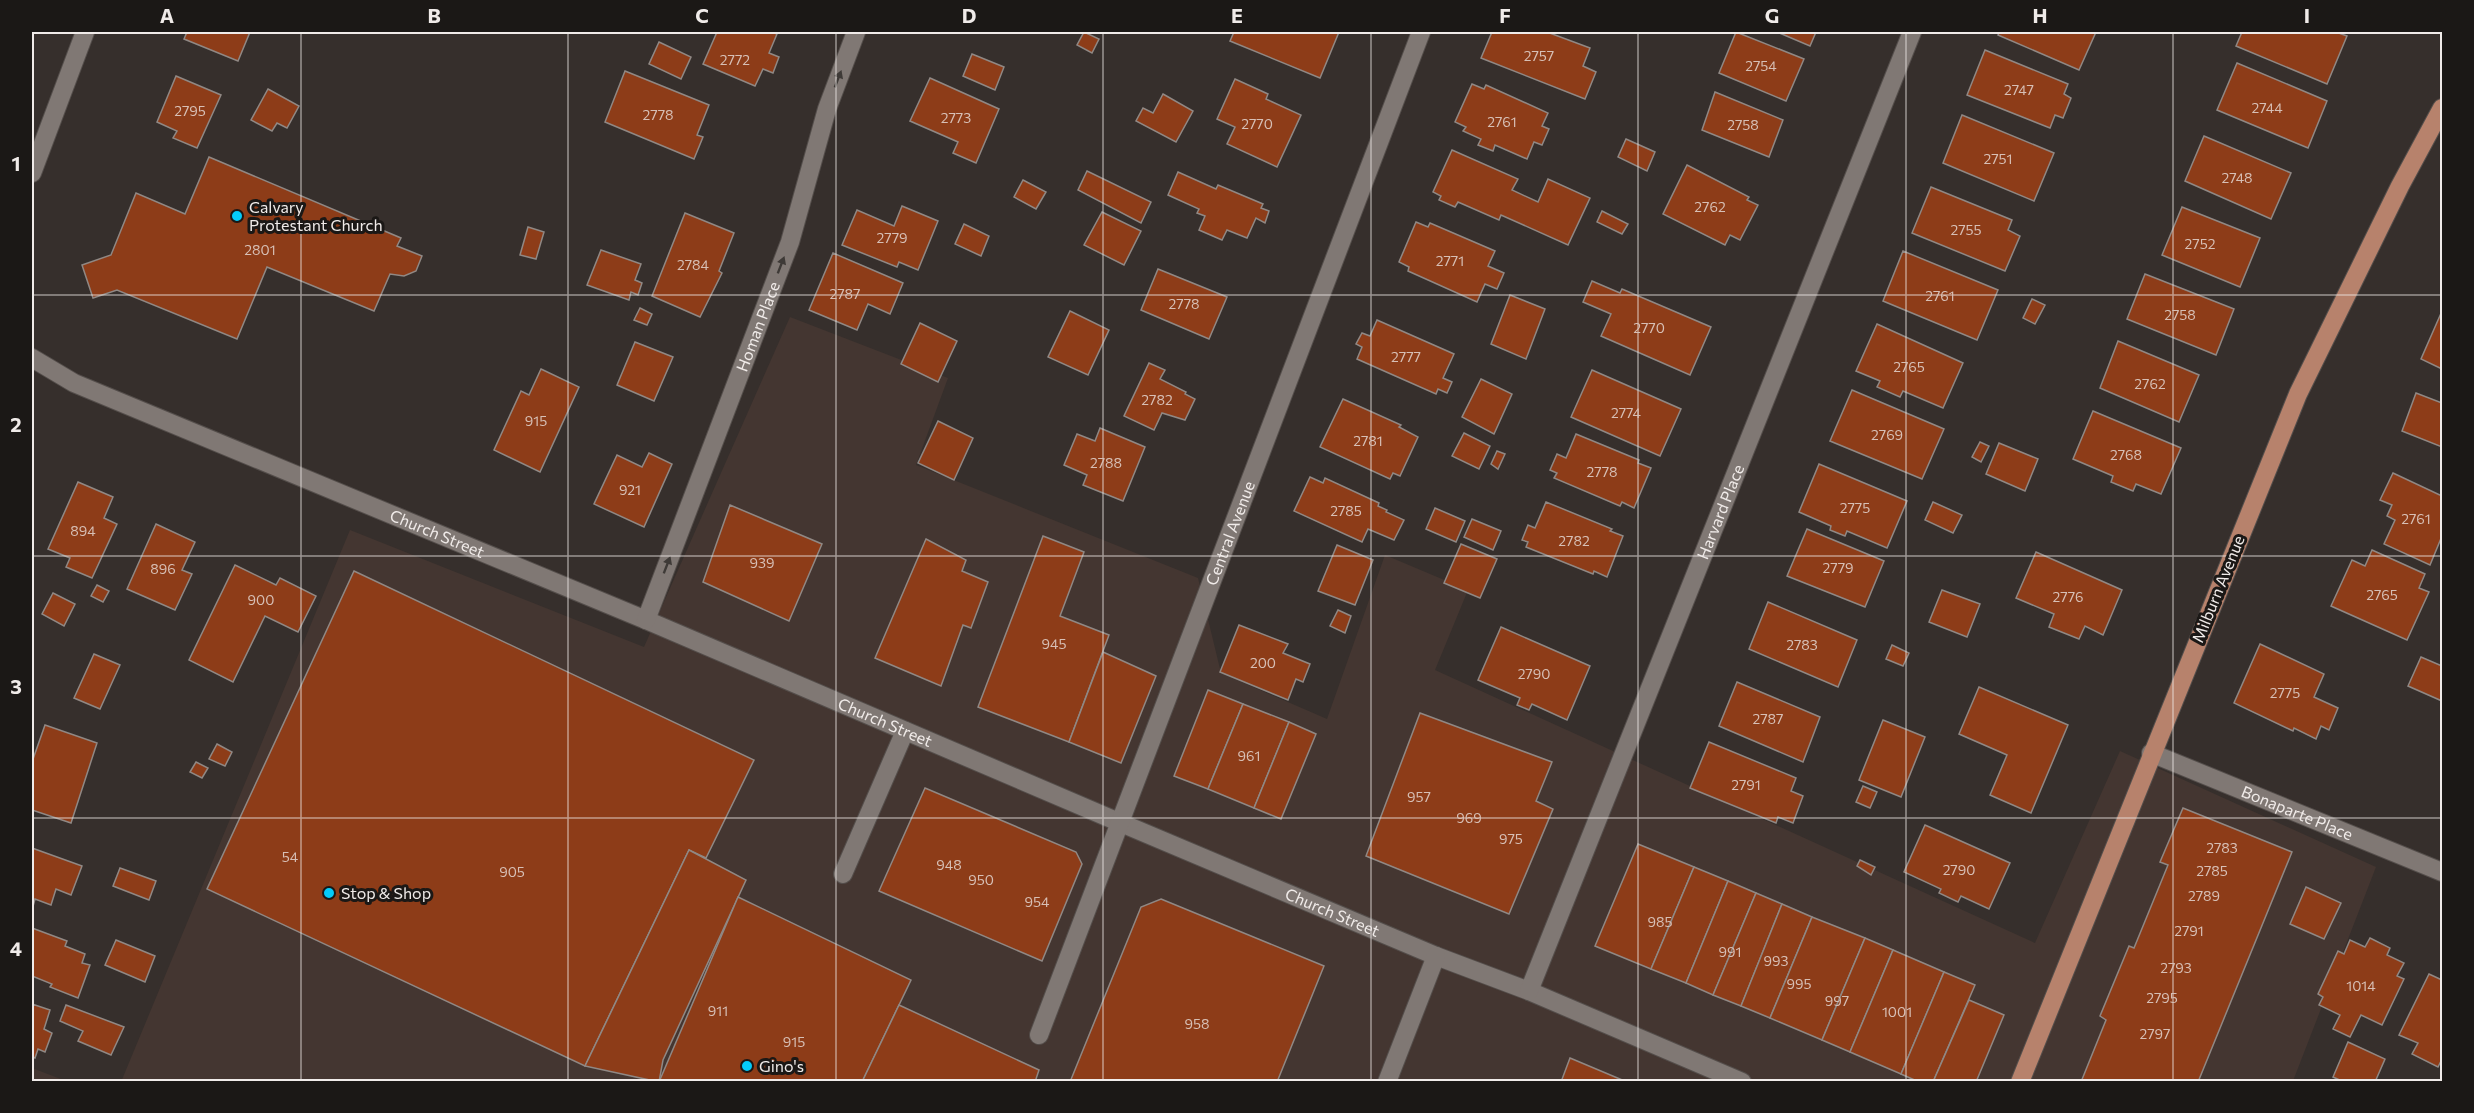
<svg xmlns="http://www.w3.org/2000/svg" width="2474" height="1113" font-family="Commissioner,sans-serif">
<rect width="100%" height="100%" fill="#362f2c"/>
<!-- built -->
<g fill="#443631">
<polygon points="790,317 948,378 916,465 1198,578 1221,673 1327,719 1385,555 1468,590 1435,670 2035,943 2120,751 2376,867 2293,1081 121,1082 350,530 644,647"/>
<polygon points="32,1068 66,1081 32,1081"/>
</g>
<!-- building -->
<g fill="#8d3c18" stroke="#908884" stroke-width="1.5">
<polygon points="187,32 250,32 238,61 184,39"/>
<polygon points="717,32 772,32 777,34 769,53 779,57 773,73 763,69 755,86 703,64"/>
<polygon points="1084,32 1099,39 1092,53 1077,45"/>
<polygon points="1234,32 1339,32 1320,78 1230,41"/>
<polygon points="1492,32 1547,32 1590,48 1583,66 1596,72 1585,99 1481,58"/>
<polygon points="1736,32 1804,59 1786,101 1719,73"/>
<polygon points="1777,32 1816,32 1810,46"/>
<polygon points="1999,32 2096,32 2079,70 1998,35"/>
<polygon points="2242,32 2336,32 2347,36 2327,84 2236,46"/>
<polygon points="659,42 691,57 681,79 649,64"/>
<polygon points="1985,50 2068,84 2064,94 2071,98 2063,118 2055,115 2050,128 1967,95"/>
<polygon points="972,54 1004,67 995,90 963,76"/>
<polygon points="2237,63 2327,101 2308,148 2217,110"/>
<polygon points="625,71 709,105 697,135 703,137 694,159 605,122"/>
<polygon points="176,76 221,95 197,148 173,138 177,131 157,122"/>
<polygon points="930,78 999,109 976,163 953,153 958,142 910,121"/>
<polygon points="1235,79 1268,94 1266,99 1301,115 1277,167 1227,144 1235,127 1217,119"/>
<polygon points="1472,84 1484,89 1486,85 1548,113 1542,126 1549,129 1542,145 1534,142 1527,159 1495,145 1493,151 1478,145 1481,139 1463,131 1466,127 1455,122"/>
<polygon points="268,89 299,106 287,128 277,123 272,131 251,120"/>
<polygon points="1715,92 1783,120 1769,157 1702,130"/>
<polygon points="1163,94 1193,111 1176,142 1136,121 1143,108 1153,113"/>
<polygon points="1962,115 2054,153 2034,201 1943,163"/>
<polygon points="2204,136 2291,173 2271,219 2185,181"/>
<polygon points="1626,139 1655,152 1647,171 1618,157"/>
<polygon points="1452,150 1518,179 1512,190 1538,202 1548,179 1590,198 1568,245 1501,215 1499,220 1458,202 1455,207 1439,200 1441,196 1433,192"/>
<polygon points="209,157 401,238 397,246 422,256 416,271 404,276 390,274 374,311 267,267 237,339 117,290 93,298 82,265 111,255 136,193 185,214"/>
<polygon points="1687,165 1749,197 1747,200 1758,205 1740,240 1730,235 1725,245 1663,214"/>
<polygon points="1087,171 1151,202 1141,223 1078,190"/>
<polygon points="1178,172 1216,189 1218,185 1263,204 1261,208 1269,211 1265,223 1256,218 1247,238 1227,230 1222,240 1199,230 1205,216 1197,213 1199,209 1168,195"/>
<polygon points="1023,180 1046,192 1036,209 1014,197"/>
<polygon points="1931,187 2012,220 2008,230 2020,236 2005,271 1912,233"/>
<polygon points="902,206 938,221 918,270 899,262 897,267 842,245 857,210 894,226"/>
<polygon points="2182,207 2260,238 2240,287 2162,255"/>
<polygon points="1602,211 1628,224 1622,234 1597,222"/>
<polygon points="1102,212 1141,231 1124,265 1084,245"/>
<polygon points="685,213 734,233 719,271 722,273 700,317 652,296"/>
<polygon points="1416,222 1428,227 1430,223 1495,251 1488,266 1504,273 1497,289 1485,284 1477,302 1408,271 1409,267 1399,262"/>
<polygon points="964,224 989,236 981,256 955,244"/>
<polygon points="528,227 544,232 536,259 520,255"/>
<polygon points="601,250 641,264 635,280 642,283 638,295 631,292 629,300 587,285"/>
<polygon points="1903,251 1998,290 1977,340 1883,301"/>
<polygon points="833,253 903,283 890,314 868,304 857,330 809,310"/>
<polygon points="1158,269 1227,297 1209,339 1141,310"/>
<polygon points="2145,274 2234,309 2216,355 2127,319"/>
<polygon points="1592,281 1620,293 1622,289 1711,327 1690,375 1601,336 1611,314 1583,302"/>
<polygon points="1510,295 1545,309 1526,359 1491,344"/>
<polygon points="2032,299 2045,305 2035,324 2023,318"/>
<polygon points="640,308 652,314 647,325 634,320"/>
<polygon points="1070,311 1109,330 1088,375 1048,357"/>
<polygon points="2442,311 2442,369 2421,359"/>
<polygon points="1377,320 1454,354 1443,378 1452,382 1447,393 1438,389 1436,394 1357,359 1362,347 1356,344 1362,333 1370,336"/>
<polygon points="920,323 957,341 938,382 901,364"/>
<polygon points="1877,324 1963,363 1943,408 1903,391 1900,397 1877,387 1880,381 1856,371"/>
<polygon points="2118,341 2199,375 2179,422 2100,388"/>
<polygon points="635,342 673,357 654,401 617,385"/>
<polygon points="1149,363 1165,370 1160,379 1186,392 1185,394 1195,399 1185,420 1162,413 1154,430 1124,416"/>
<polygon points="541,369 579,387 540,472 494,450 521,391 529,395"/>
<polygon points="1592,370 1681,409 1660,456 1571,417"/>
<polygon points="1481,379 1512,394 1494,434 1462,417"/>
<polygon points="1852,390 1944,429 1922,479 1830,441"/>
<polygon points="2416,393 2442,403 2442,447 2402,431"/>
<polygon points="1343,399 1401,425 1399,427 1418,437 1400,476 1393,473 1390,479 1320,447"/>
<polygon points="2093,411 2181,448 2161,494 2136,484 2133,491 2111,482 2113,476 2073,459"/>
<polygon points="938,421 973,438 954,480 918,463"/>
<polygon points="1100,428 1145,447 1123,501 1083,485 1087,475 1064,465 1077,434 1095,441"/>
<polygon points="1464,433 1490,446 1479,469 1452,456"/>
<polygon points="1576,434 1639,460 1638,463 1651,468 1634,508 1622,502 1620,506 1554,478 1557,473 1550,470 1557,454 1566,458"/>
<polygon points="1980,442 1989,446 1981,462 1972,457"/>
<polygon points="1999,443 2038,459 2025,491 1986,474"/>
<polygon points="1497,451 1505,454 1498,469 1491,464"/>
<polygon points="649,453 672,464 644,527 594,504 617,455 642,467"/>
<polygon points="1819,464 1907,501 1887,548 1847,531 1845,536 1830,530 1831,526 1799,512"/>
<polygon points="2393,473 2442,496 2442,536 2430,565 2384,544 2395,520 2387,516 2392,505 2380,500"/>
<polygon points="1310,477 1323,483 1325,478 1379,503 1378,506 1387,510 1386,512 1404,520 1394,540 1368,529 1362,542 1294,511"/>
<polygon points="78,482 113,497 104,518 117,524 92,578 66,567 70,558 48,549"/>
<polygon points="1546,502 1612,529 1610,531 1623,536 1607,577 1594,571 1593,574 1526,547 1528,542 1522,540 1528,525 1535,528"/>
<polygon points="1933,502 1962,515 1953,533 1925,520"/>
<polygon points="730,505 822,544 789,621 703,582"/>
<polygon points="1435,508 1465,521 1456,542 1426,529"/>
<polygon points="1472,519 1501,531 1493,550 1464,537"/>
<polygon points="156,524 195,542 182,570 192,574 175,610 127,589"/>
<polygon points="1807,529 1884,561 1865,607 1787,576"/>
<polygon points="1043,536 1084,552 1060,616 1109,635 1069,742 978,707"/>
<polygon points="926,539 966,560 962,571 988,582 971,628 963,625 941,686 875,658"/>
<polygon points="1461,544 1497,559 1480,598 1444,583"/>
<polygon points="1337,545 1373,560 1355,605 1318,591"/>
<polygon points="2372,550 2425,574 2419,588 2429,592 2407,640 2331,606 2352,560 2365,566"/>
<polygon points="2036,552 2122,590 2103,635 2085,626 2079,639 2049,627 2054,614 2016,598"/>
<polygon points="235,565 276,585 280,578 316,596 298,632 265,616 233,682 189,660"/>
<polygon points="354,571 754,760 706,858 689,850 585,1066 207,889"/>
<polygon points="97,585 109,591 103,602 91,596"/>
<polygon points="1942,590 1980,604 1967,637 1929,622"/>
<polygon points="53,593 75,604 64,626 42,614"/>
<polygon points="1768,602 1857,640 1838,687 1749,649"/>
<polygon points="1338,610 1351,616 1345,633 1330,626"/>
<polygon points="1239,625 1288,644 1283,653 1310,664 1303,682 1296,679 1288,700 1220,672"/>
<polygon points="1501,627 1590,666 1567,720 1532,704 1529,710 1517,705 1520,698 1478,680"/>
<polygon points="2260,644 2324,674 2314,697 2338,708 2329,730 2321,726 2316,739 2294,728 2293,731 2234,703"/>
<polygon points="1892,645 1909,653 1903,666 1886,659"/>
<polygon points="1103,652 1156,676 1121,763 1069,742"/>
<polygon points="94,654 120,665 100,709 74,698"/>
<polygon points="2421,657 2442,666 2442,701 2408,686"/>
<polygon points="1737,682 1820,717 1803,762 1719,726"/>
<polygon points="1979,687 2068,725 2031,813 1990,795 2007,755 1959,734"/>
<polygon points="1208,690 1243,704 1208,789 1174,776"/>
<polygon points="1243,704 1289,722 1254,808 1208,789"/>
<polygon points="1420,713 1552,762 1536,801 1553,809 1509,914 1366,856"/>
<polygon points="1883,720 1925,737 1901,797 1859,780"/>
<polygon points="1289,722 1316,734 1281,819 1254,808"/>
<polygon points="45,725 97,743 71,823 32,810 32,762"/>
<polygon points="1709,742 1796,778 1791,791 1803,796 1793,823 1778,817 1776,823 1690,788"/>
<polygon points="217,744 232,752 225,766 209,759"/>
<polygon points="196,762 208,768 202,778 190,772"/>
<polygon points="1863,786 1877,792 1870,808 1856,802"/>
<polygon points="925,788 1076,852 1082,864 1042,961 879,891"/>
<polygon points="2183,808 2292,852 2198,1082 2081,1082 2106,1020 2100,1016 2129,946 2134,948 2168,865 2160,862"/>
<polygon points="1925,825 2010,863 1989,909 1961,896 1958,902 1939,893 1941,889 1904,872"/>
<polygon points="1638,844 1694,867 1651,969 1595,946"/>
<polygon points="32,848 82,866 71,895 56,889 51,905 35,899 32,910"/>
<polygon points="689,850 746,880 663,1060 659,1082 585,1066"/>
<polygon points="1860,860 1875,867 1871,875 1857,866"/>
<polygon points="1694,867 1728,881 1686,983 1651,969"/>
<polygon points="120,868 156,881 149,900 113,886"/>
<polygon points="1728,881 1756,893 1713,995 1686,983"/>
<polygon points="2306,887 2341,903 2324,939 2290,924"/>
<polygon points="1756,893 1782,904 1741,1006 1713,995"/>
<polygon points="738,897 911,980 862,1082 659,1082"/>
<polygon points="1161,899 1324,966 1277,1082 1070,1082 1141,907"/>
<polygon points="1782,904 1812,917 1770,1018 1741,1006"/>
<polygon points="1812,917 1865,938 1822,1040 1770,1018"/>
<polygon points="32,928 67,941 65,946 85,954 82,963 90,965 78,998 50,987 52,984 32,976"/>
<polygon points="1865,938 1893,950 1850,1052 1822,1040"/>
<polygon points="2370,938 2390,948 2387,955 2404,963 2397,976 2404,979 2382,1025 2361,1015 2350,1037 2333,1029 2340,1015 2319,1005 2323,997 2318,994 2338,951 2344,954 2350,940 2365,947"/>
<polygon points="116,940 155,956 145,982 105,965"/>
<polygon points="1893,950 1944,972 1901,1074 1850,1052"/>
<polygon points="1944,972 1975,985 1933,1082 1919,1082 1901,1074"/>
<polygon points="2429,974 2442,980 2442,1059 2438,1067 2412,1054 2418,1043 2399,1035"/>
<polygon points="1969,1000 2004,1015 1976,1082 1933,1082"/>
<polygon points="32,1004 50,1010 44,1029 52,1033 45,1052 38,1049 35,1058 32,1057"/>
<polygon points="66,1005 124,1027 111,1055 78,1041 83,1031 60,1021"/>
<polygon points="899,1005 1039,1070 1035,1082 862,1082"/>
<polygon points="2348,1042 2385,1059 2375,1082 2344,1082 2333,1077"/>
<polygon points="1570,1058 1627,1082 1561,1082"/>
</g>
<g fill="none" stroke-linecap="round" stroke-linejoin="round">
<!-- minor casing -->
<g stroke="#544e4b" stroke-width="20">
<g id="minor">
<polyline points="32,173 85,32"/>
<path id="s1" d="M32,358L74,383L646,620L1121,823L1436,956L1529,991L1742,1082"/>
<path id="s2" d="M646,620L790,242L827,109L856,32"/>
<path id="s3" d="M2151,753L2442,872"/>
<polyline points="843,874 905,731"/>
<path id="s4" d="M1529,991L1912,32"/>
<path id="s5" d="M1039,1035L1421,32"/>
<polyline points="1387,1082 1436,956"/>
</g>
</g>
<!-- major casing -->
<g stroke="#544e4b" stroke-width="20">
<polyline id="major" points="2020,1082 2298,394 2400,186 2442,108"/>
</g>
<!-- minor -->
<use href="#minor" stroke="#807874" stroke-width="18"/>
<!-- major -->
<use href="#major" stroke="#b7826c" stroke-width="18"/>
</g>
<!-- one-way arrows -->
<defs><path id="oneway-solid" d="M-6-.8H1V-3.2L6.5 0L1 3.2V.8H-6Z" transform="scale(1.5)"/></defs>
<g fill="#3e3a37">
<use href="#oneway-solid" transform="translate(838 79) rotate(-69)"/>
<use href="#oneway-solid" transform="translate(781 265) rotate(-69)"/>
<use href="#oneway-solid" transform="translate(667 565) rotate(-69)"/>
</g>
<!-- grid -->
<path fill="none" stroke="#f0ebe9" stroke-width="1.5" stroke-opacity="0.55" d="M301,32V1082M568,32V1082M836,32V1082M1103,32V1082M1371,32V1082M1638,32V1082M1906,32V1082M2173,32V1082M32,295H2442M32,556H2442M32,818H2442"/>
<!-- markers -->
<g fill="#04cbf9" stroke="#1b1816" stroke-width="2">
<circle cx="237" cy="216" r="6"/>
<circle cx="329" cy="893" r="6"/>
<circle cx="747" cy="1066" r="6"/>
</g>
<g text-anchor="middle" stroke-width="6" stroke-linejoin="round" paint-order="stroke">
<!-- number labels -->
<g font-size="14" fill="#d7bfb5">
<text x="1539" y="61">2757</text>
<text x="735" y="65">2772</text>
<text x="1761" y="71">2754</text>
<text x="2019" y="95">2747</text>
<text x="2267" y="113">2744</text>
<text x="190" y="116">2795</text>
<text x="658" y="120">2778</text>
<text x="956" y="123">2773</text>
<text x="1502" y="127">2761</text>
<text x="1257" y="129">2770</text>
<text x="1743" y="130">2758</text>
<text x="1998" y="164">2751</text>
<text x="2237" y="183">2748</text>
<text x="1710" y="212">2762</text>
<text x="1966" y="235">2755</text>
<text x="892" y="243">2779</text>
<text x="2200" y="249">2752</text>
<text x="260" y="255">2801</text>
<text x="1450" y="266">2771</text>
<text x="693" y="270">2784</text>
<text x="845" y="299">2787</text>
<text x="1940" y="301">2761</text>
<text x="1184" y="309">2778</text>
<text x="2180" y="320">2758</text>
<text x="1649" y="333">2770</text>
<text x="1406" y="362">2777</text>
<text x="1909" y="372">2765</text>
<text x="2150" y="389">2762</text>
<text x="1157" y="405">2782</text>
<text x="1626" y="418">2774</text>
<text x="536" y="426">915</text>
<text x="1887" y="440">2769</text>
<text x="1368" y="446">2781</text>
<text x="2126" y="460">2768</text>
<text x="1106" y="468">2788</text>
<text x="1602" y="477">2778</text>
<text x="630" y="495">921</text>
<text x="1855" y="513">2775</text>
<text x="1346" y="516">2785</text>
<text x="2416" y="524">2761</text>
<text x="83" y="536">894</text>
<text x="1574" y="546">2782</text>
<text x="762" y="568">939</text>
<text x="1838" y="573">2779</text>
<text x="163" y="574">896</text>
<text x="2382" y="600">2765</text>
<text x="2068" y="602">2776</text>
<text x="261" y="605">900</text>
<text x="1054" y="649">945</text>
<text x="1802" y="650">2783</text>
<text x="1263" y="668">200</text>
<text x="1534" y="679">2790</text>
<text x="2285" y="698">2775</text>
<text x="1768" y="724">2787</text>
<text x="1249" y="761">961</text>
<text x="1746" y="790">2791</text>
<text x="1419" y="802">957</text>
<text x="1469" y="823">969</text>
<text x="1511" y="844">975</text>
<text x="2222" y="853">2783</text>
<text x="290" y="862">54</text>
<text x="949" y="870">948</text>
<text x="1959" y="875">2790</text>
<text x="2212" y="876">2785</text>
<text x="512" y="877">905</text>
<text x="981" y="885">950</text>
<text x="2204" y="901">2789</text>
<text x="1037" y="907">954</text>
<text x="1660" y="927">985</text>
<text x="2189" y="936">2791</text>
<text x="1730" y="957">991</text>
<text x="1776" y="966">993</text>
<text x="2176" y="973">2793</text>
<text x="1799" y="989">995</text>
<text x="2361" y="991">1014</text>
<text x="2162" y="1003">2795</text>
<text x="1837" y="1006">997</text>
<text x="718" y="1016">911</text>
<text x="1897" y="1017">1001</text>
<text x="1197" y="1029">958</text>
<text x="2155" y="1039">2797</text>
<text x="794" y="1047">915</text>
</g>
<!-- poi labels -->
<g font-size="16" fill="#f0ebe9" stroke="#1b1816" text-anchor="start">
<text x="249" y="213">Calvary<tspan x="249" dy="18">Protestant Church</tspan></text>
<text x="341" y="899">Stop &amp; Shop</text>
<text x="759" y="1072">Gino's</text>
</g>
<!-- street labels -->
<g font-size="16" fill="#f0ebe9" stroke="#1b1816">
<text dy="6" stroke="none"><textPath href="#s2" startOffset="314">Homan Place</textPath></text>
<text dy="6" stroke="none"><textPath href="#s4" startOffset="516">Harvard Place</textPath></text>
<text dy="6" stroke="none"><textPath href="#s1" startOffset="442">Church Street</textPath></text>
<text dy="6" stroke="none"><textPath href="#s5" startOffset="537">Central Avenue</textPath></text>
<text transform="translate(2218 589) rotate(-68)" y="6">Milburn Avenue</text>
<text dy="6" stroke="none"><textPath href="#s1" startOffset="928">Church Street</textPath></text>
<text dy="6" stroke="none"><textPath href="#s3" startOffset="158">Bonaparte Place</textPath></text>
<text dy="6" stroke="none"><textPath href="#s1" startOffset="1414">Church Street</textPath></text>
</g>
</g>
<!-- border -->
<rect width="2474" height="1113" fill="none" stroke="#1b1816" stroke-width="66"/>
<rect x="33" y="33" width="2408" height="1047" fill="none" stroke="#f0ebe9" stroke-width="2"/>
<g font-size="20" text-anchor="middle" font-weight="bold" fill="#f0ebe9">
<text x="167" y="23">A</text>
<text x="434" y="23">B</text>
<text x="702" y="23">C</text>
<text x="969" y="23">D</text>
<text x="1237" y="23">E</text>
<text x="1505" y="23">F</text>
<text x="1772" y="23">G</text>
<text x="2040" y="23">H</text>
<text x="2307" y="23">I</text>
<text x="16" y="171">1</text>
<text x="16" y="432">2</text>
<text x="16" y="694">3</text>
<text x="16" y="956">4</text>
</g>
</svg>
